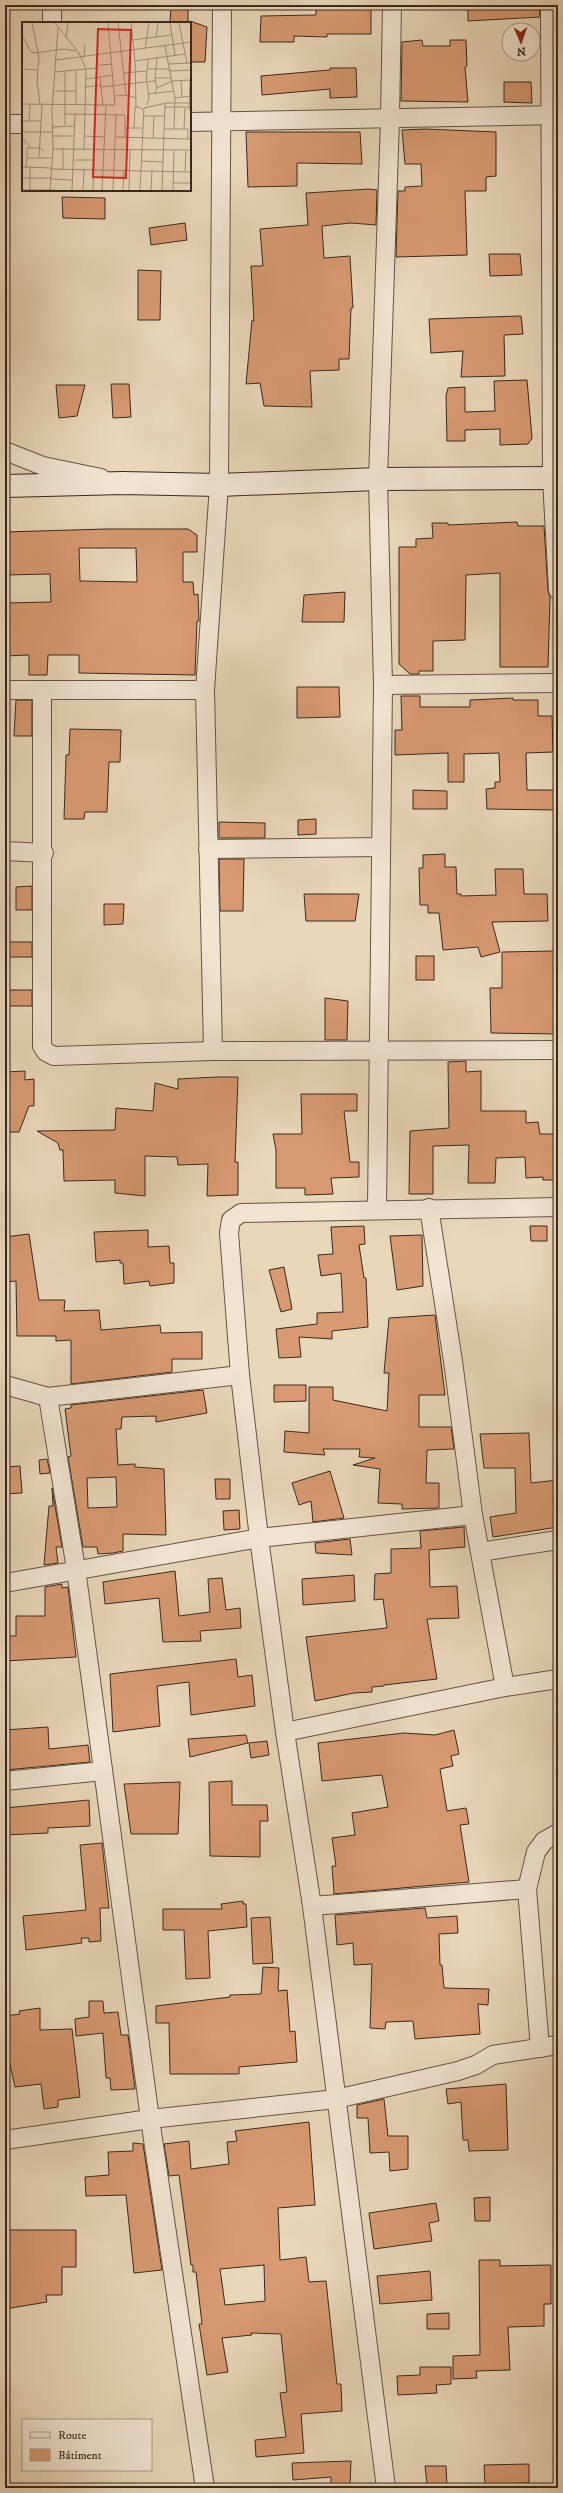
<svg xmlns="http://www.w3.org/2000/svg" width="563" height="2493" font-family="'IM FELL DW Pica',serif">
<rect width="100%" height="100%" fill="#e9d7ba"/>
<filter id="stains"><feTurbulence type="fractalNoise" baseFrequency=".005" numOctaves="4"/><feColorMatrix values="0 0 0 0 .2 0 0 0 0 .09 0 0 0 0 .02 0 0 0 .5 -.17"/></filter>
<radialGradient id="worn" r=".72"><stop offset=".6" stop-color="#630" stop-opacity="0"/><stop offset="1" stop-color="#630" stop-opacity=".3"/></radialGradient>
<!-- building -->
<g fill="#d89a72" stroke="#39291e" fill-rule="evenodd">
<polygon points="171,5 188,5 188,23 170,23"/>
<polygon points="316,5 371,5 371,34 327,34 327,37 294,36 294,42 260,42 261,16 316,15"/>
<polygon points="468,5 539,5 540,17 468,21"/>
<polygon points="190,21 207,27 205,62 190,62"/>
<polygon points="422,40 423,46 450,46 450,40 466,40 467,66 465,67 468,102 401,101 402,42"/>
<polygon points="330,68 356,68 357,97 330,98 330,89 262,95 261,76 330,70"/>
<polygon points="504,82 531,82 532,103 504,102"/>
<polygon points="425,129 496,132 496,176 486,177 486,191 465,191 467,255 396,257 398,191 405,191 405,187 422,186 421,164 405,164 402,130"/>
<polygon points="246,132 360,132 362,164 297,163 297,186 248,187"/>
<polygon points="369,189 377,190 376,225 351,223 322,226 324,258 350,256 353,308 351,308 349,359 339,359 339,370 310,371 312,407 264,406 260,383 246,384 252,320 254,321 251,266 263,266 260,229 308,225 306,193"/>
<polygon points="62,197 105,198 105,219 63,218"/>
<polygon points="185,223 187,240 151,245 149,228"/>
<polygon points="489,254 520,254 522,275 490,276"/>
<polygon points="138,270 161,271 160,320 138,320"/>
<polygon points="521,316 523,334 504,335 505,376 461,377 463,351 431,353 429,319"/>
<polygon points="527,380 532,438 528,444 500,445 500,429 465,430 465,441 447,441 446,396 448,388 465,387 465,412 495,411 494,381"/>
<polygon points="111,384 129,384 131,417 113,418"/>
<polygon points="56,385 85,385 77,416 59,418"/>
<polygon points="517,522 518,526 544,526 548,591 550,597 548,667 500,667 500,573 466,575 465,640 433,641 433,671 419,671 419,674 410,674 399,664 399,547 416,547 416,539 433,538 432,523 448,523 448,525"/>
<path d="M106,529H188L197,535V552H183V582H193L194,595L198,594L199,621H197L195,675L79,673V655H48L47,675H29V655L5,656V603L51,602L50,574L5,575V532ZM79,548H136L137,582L80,581Z"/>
<polygon points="345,592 344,622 302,622 304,595"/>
<polygon points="297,687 339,687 340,717 297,718"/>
<polygon points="401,696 420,696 420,707 470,707 470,700 513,698 513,700 538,700 538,716 552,716 553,752 526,753 527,790 557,790 557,810 487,809 486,789 495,788 495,782 500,782 499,753 464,754 464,782 448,782 448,753 395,755 395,730 402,730"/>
<polygon points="16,700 32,700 32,736 14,736"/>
<polygon points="70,729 121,730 120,762 109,762 107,812 85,812 84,819 64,819 66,755 69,755"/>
<polygon points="413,790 447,791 447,809 413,809"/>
<polygon points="316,819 316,834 298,835 298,820"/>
<polygon points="219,822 265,823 265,838 219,838"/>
<polygon points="445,854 445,867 456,867 457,894 461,894 461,896 496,895 495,869 523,869 524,894 547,894 548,921 492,922 500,952 481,957 478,947 443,950 439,913 428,913 428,905 420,905 419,868 423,868 423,855"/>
<polygon points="219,859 244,859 243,911 220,911"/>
<polygon points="32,886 32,910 16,910 16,887"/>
<polygon points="304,894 359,894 355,921 306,921"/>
<polygon points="104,904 124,904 123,924 104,925"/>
<rect x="5" y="942" width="27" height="15"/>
<polygon points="555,951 557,1034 491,1033 490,988 502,988 502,952"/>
<rect x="416" y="956" width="18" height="24"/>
<rect x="5" y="990" width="27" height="16"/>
<polygon points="325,998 348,1001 347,1040 325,1040"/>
<polygon points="466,1061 466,1072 481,1071 481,1111 526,1111 526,1123 538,1122 540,1134 558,1134 558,1180 543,1180 543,1177 526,1178 525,1157 496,1158 495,1183 468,1183 469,1145 433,1146 433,1194 409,1194 410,1131 449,1128 448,1062"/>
<polygon points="25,1071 25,1080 34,1079 34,1106 29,1106 19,1132 5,1132 5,1072"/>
<polygon points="217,1077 238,1077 235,1162 238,1162 238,1195 207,1196 208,1164 178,1165 177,1157 145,1156 145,1196 115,1193 115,1180 64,1181 63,1150 60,1150 58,1143 37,1131 115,1130 116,1108 153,1111 155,1083 178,1089 178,1079"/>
<polygon points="301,1094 357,1094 357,1111 344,1111 350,1162 359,1162 359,1177 331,1178 333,1194 305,1195 305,1188 276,1188 276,1150 273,1134 302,1134"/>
<polygon points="364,1226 365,1244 359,1245 364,1278 366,1278 368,1327 332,1331 332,1339 299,1337 301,1357 279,1358 276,1329 317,1324 317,1313 343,1312 341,1273 321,1276 318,1255 333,1254 331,1227"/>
<polygon points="530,1226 547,1226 547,1241 531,1241"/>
<polygon points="148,1230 148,1247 169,1246 170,1263 174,1263 174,1283 150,1286 149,1281 124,1284 123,1263 120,1263 120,1260 96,1262 94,1232"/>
<polygon points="29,1234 39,1300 65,1300 64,1311 99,1310 101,1330 160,1325 161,1333 202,1332 202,1359 172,1359 172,1372 71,1384 71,1340 56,1341 56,1336 17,1336 16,1281 5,1282 5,1237"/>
<polygon points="422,1235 423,1286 397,1290 390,1236"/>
<polygon points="284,1267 292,1309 281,1312 269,1270"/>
<polygon points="435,1315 445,1395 419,1395 419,1427 451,1427 454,1449 427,1450 426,1483 439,1483 439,1508 402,1509 402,1504 378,1503 380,1469 353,1465 375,1458 359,1457 360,1449 323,1449 325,1455 284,1452 285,1431 309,1433 309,1387 333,1387 333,1400 387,1411 389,1373 384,1373 389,1318"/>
<polygon points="274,1385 306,1385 306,1401 274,1402"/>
<path d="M203,1390L207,1413L156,1422V1416L122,1417L121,1429H116L118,1465L135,1464V1467L164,1469L166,1535L123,1534V1551L113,1553L98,1554L97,1547H83L68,1457L71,1456L65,1409L71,1408V1405ZM116,1477L117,1507L88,1508L87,1478Z"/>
<polygon points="529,1433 531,1483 558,1480 558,1527 493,1537 490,1517 516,1513 515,1468 484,1468 480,1434"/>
<polygon points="47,1459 50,1473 40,1474 39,1460"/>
<polygon points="20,1466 22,1493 5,1494 5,1467"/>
<polygon points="330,1471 344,1518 313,1522 311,1501 299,1505 292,1483"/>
<polygon points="215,1479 230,1479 230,1499 216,1499"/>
<polygon points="52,1488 62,1547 56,1547 58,1563 44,1565 49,1506 53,1506"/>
<polygon points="239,1510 240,1529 224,1530 223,1511"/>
<polygon points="464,1527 465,1547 429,1550 430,1587 457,1586 459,1618 427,1619 437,1679 384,1685 384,1686 372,1687 372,1692 354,1693 315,1701 306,1637 387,1628 383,1599 374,1600 375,1574 391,1573 391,1549 421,1548 420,1531"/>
<polygon points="350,1539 352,1555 316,1553 315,1543"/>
<polygon points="175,1571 179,1616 210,1612 208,1579 222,1578 226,1610 240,1608 241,1628 200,1631 201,1641 163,1642 159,1598 105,1604 103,1582"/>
<polygon points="354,1575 355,1601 303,1605 302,1579"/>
<polygon points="62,1584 62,1588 68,1587 76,1657 5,1661 5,1636 16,1636 16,1616 45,1616 45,1587"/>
<polygon points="236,1659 238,1677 252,1675 255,1706 191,1715 189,1682 157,1686 160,1726 113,1732 110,1674"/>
<polygon points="48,1727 49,1749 88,1745 90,1762 5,1770 5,1730"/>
<polygon points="454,1730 459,1754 451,1756 453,1766 440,1769 447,1811 466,1808 469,1824 460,1825 469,1882 334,1894 332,1866 336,1866 332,1838 355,1835 352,1813 388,1807 382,1775 322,1781 318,1743 404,1733 435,1735"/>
<polygon points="246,1735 248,1743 190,1757 188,1739"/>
<polygon points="267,1741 269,1755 251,1758 249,1743"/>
<polygon points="232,1781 232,1805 267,1805 268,1821 260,1821 260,1857 210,1856 209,1782"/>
<polygon points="180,1782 178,1834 131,1834 124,1784"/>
<polygon points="89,1800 90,1826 48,1828 48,1833 5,1835 5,1808"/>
<polygon points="102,1843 109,1908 100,1908 101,1941 89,1942 89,1938 81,1938 82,1943 26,1950 23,1916 86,1910 80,1845"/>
<polygon points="243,1901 243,1904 246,1904 247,1927 208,1931 210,1978 186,1979 184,1930 163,1930 163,1909 222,1909 221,1904"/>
<polygon points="425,1908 427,1918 457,1916 458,1933 439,1934 440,1965 442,1965 444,1988 489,1989 488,2005 478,2004 480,2034 415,2039 413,2021 386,2022 385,2029 370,2028 372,1964 354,1965 353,1943 337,1945 335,1915"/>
<polygon points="270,1917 273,1963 253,1964 251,1918"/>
<polygon points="263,1967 279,1968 278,1991 287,1990 290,2032 295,2031 297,2062 239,2067 239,2074 170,2074 169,2023 156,2023 156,2006 230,1997 230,1995 261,1994"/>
<polygon points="89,2001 103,2001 104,2013 118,2012 121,2035 128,2035 135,2089 111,2090 110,2078 106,2078 103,2033 76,2036 75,2019 89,2017"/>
<polygon points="40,2008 40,2030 72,2029 80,2097 58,2100 58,2107 44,2109 41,2084 15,2087 5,2043 5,2016 20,2014 19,2011"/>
<polygon points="506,2084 508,2150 469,2151 468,2140 463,2140 461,2102 448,2104 446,2089"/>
<polygon points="384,2099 388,2136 408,2136 408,2169 390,2171 389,2152 370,2153 368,2118 357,2118 357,2105"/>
<path d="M309,2122L315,2205L278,2208L280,2260L306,2257L309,2282L326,2281L337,2384H341L342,2411L301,2414L304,2453L256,2457L255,2440L286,2437L280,2393L287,2392L281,2334L251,2333L252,2335L222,2338L228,2372L207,2375L199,2324H202L196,2272H193V2265H191L179,2175L169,2176L164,2144L189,2141L191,2169L229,2164L227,2142L237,2141L235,2131ZM264,2265L265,2301L225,2305L220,2269Z"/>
<polygon points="133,2143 143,2144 162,2270 134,2273 126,2195 86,2196 85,2177 109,2175 108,2152 133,2151"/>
<polygon points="490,2197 490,2221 475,2221 474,2198"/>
<polygon points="436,2203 439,2221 429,2223 432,2241 374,2249 369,2213"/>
<polygon points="5,2230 76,2230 76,2267 62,2267 62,2295 46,2295 47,2302 5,2309"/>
<polygon points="479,2260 500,2260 500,2266 551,2265 551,2304 544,2304 544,2326 508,2327 510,2370 476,2371 477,2378 453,2379 453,2356 480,2355"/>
<polygon points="430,2271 432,2300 380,2304 377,2276"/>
<polygon points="449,2313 449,2329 427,2329 427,2314"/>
<polygon points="420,2367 451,2367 451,2384 436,2385 437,2393 398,2395 397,2376 420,2375"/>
<polygon points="351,2461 350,2485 331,2485 331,2477 293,2480 292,2463"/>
<polygon points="529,2464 529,2483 485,2484 484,2465"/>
<polygon points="425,2466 446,2466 447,2485 427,2484"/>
</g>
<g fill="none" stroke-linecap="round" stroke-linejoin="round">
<!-- street casing -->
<g stroke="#655445" stroke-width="20">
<g id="street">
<polyline points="550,5 552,478 558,590"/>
<polyline points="52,23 52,5"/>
<polyline points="190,122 558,115"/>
<polyline points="5,124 23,124"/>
<polyline points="5,451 43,466 101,478"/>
<polyline points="383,685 558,683"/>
<polyline points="5,690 205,690"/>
<polyline points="42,691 42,1046 46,1052 54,1056 213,1051 558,1050"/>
<polyline points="208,849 381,847"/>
<polyline points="5,851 44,853"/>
<polyline points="213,1051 205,690 219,485 222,5"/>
<polyline points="429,1208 453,1361 473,1515 505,1687"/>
<polyline points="377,1209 383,685 378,479 390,119 392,5"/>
<polyline points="5,1385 48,1397 240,1375"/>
<polyline points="48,1397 76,1569 150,2119 205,2488"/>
<polyline points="480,1552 558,1540"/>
<polyline points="5,1583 259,1538 473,1515"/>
<polyline points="285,1732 505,1687 558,1679"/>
<polyline points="5,1781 103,1771"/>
<polyline points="312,1906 527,1889"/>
<polyline points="540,2048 527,1889 536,1852 544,1841 558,1833"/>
<polyline points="5,2140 150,2119 336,2099 458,2071 476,2065 493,2055 558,2045"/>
<polyline points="386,2488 312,1906 285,1732 259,1538 240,1375 229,1233 231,1220 241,1213 558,1207"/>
</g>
</g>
<!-- secondary casing -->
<g stroke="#39291e" stroke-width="24">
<polyline id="secondary" points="5,486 123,483 219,485 378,479 558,478"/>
</g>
<!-- street -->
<use href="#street" stroke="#f1e5d2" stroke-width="18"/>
<!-- secondary -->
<use href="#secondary" stroke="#f1e5d2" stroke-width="22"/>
</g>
<!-- overview -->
<g transform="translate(22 22)">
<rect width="169" height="169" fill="#e9d7ba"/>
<path fill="none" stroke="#a3917c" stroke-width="1" d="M10,1L17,35L15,59L18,82M33,1L57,31L64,47L62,127M96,1L104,73M109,1L113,39L114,85M148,1L153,33M157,1L165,41M0,13L9,30L13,31L42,27L54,29M44,15L46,1M134,15L136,1M110,18L149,13M143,24L153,76L152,107M123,27L127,1M62,35L63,23M34,38L169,20M113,39L163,32M169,41L167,86L169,91M147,42L169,41M77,43L90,42M2,47L16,48M125,47H148M148,49L169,48M33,50L75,46L76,33M43,50V103M102,51L124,49M78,55L81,84M133,56H149M64,57L91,53M159,59L160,75M124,60L126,37M64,65L79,63M79,65L133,59M135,66L150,59L169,58M33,69H54V83M54,69V48M133,71L135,66L133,56L135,36M127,72L152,69M93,74L104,73L114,76M153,76L169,74M0,82L93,83L86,1M125,83L127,76L125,60M143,85H169M43,92L103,93V115M121,94H142M0,99H19M7,99L8,82M31,105L52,104M103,106H120M112,106L113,85H118L121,88M142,107H166V117H169M162,107L163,86M0,110H30M30,114H52M62,114L83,115M94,115L166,117M0,116L9,126M131,116L132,94M31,127L169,128M5,135V126H18L22,129M17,135L20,83M51,138H72M119,139L141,140M0,145L29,146M4,145L5,136H30M29,147L169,150M41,148V126M163,150L164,128M0,156H29M29,157L50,158M151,161H169M0,168H33M8,168V145M28,168L31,127L30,88L36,6M50,168L53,92M61,168L62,148M71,168L73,93M80,168L84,84M91,168L94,93M101,168L102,149M107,168L108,127M118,168L122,86L145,81H169M129,168L130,149M140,168L143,82M151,168L152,128"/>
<path fill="#d62828" fill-opacity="0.15" stroke="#d62828" stroke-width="2" d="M76,7L109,8L104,156L71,155Z"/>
<rect width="169" height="169" fill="none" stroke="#39291e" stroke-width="2"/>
</g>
<!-- margin -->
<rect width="563" height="2493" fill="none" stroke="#e9d7ba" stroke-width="20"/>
<rect x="6" y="6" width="551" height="2481" fill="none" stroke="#39291e" stroke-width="2"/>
<rect x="10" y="10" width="543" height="2473" fill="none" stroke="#39291e"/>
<!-- legend -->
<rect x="22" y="2419" width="130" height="52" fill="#f1e5d2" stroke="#a79a8a"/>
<rect x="30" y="2432" width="20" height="6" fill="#f1e5d2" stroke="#a79a8a"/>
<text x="58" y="2439" font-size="12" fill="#39291e">Route</text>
<rect x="30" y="2449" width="20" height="12" fill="#d89a72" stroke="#a79a8a"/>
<text x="58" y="2459" font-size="12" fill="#39291e">Bâtiment</text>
<!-- north arrow -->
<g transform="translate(521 42) rotate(178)"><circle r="19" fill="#f1e5d2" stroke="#a79a8a"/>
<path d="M0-3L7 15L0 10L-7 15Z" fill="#8f2418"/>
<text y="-6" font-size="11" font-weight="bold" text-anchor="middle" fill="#39291e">N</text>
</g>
<rect width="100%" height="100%" filter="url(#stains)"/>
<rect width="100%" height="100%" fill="url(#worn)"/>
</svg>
